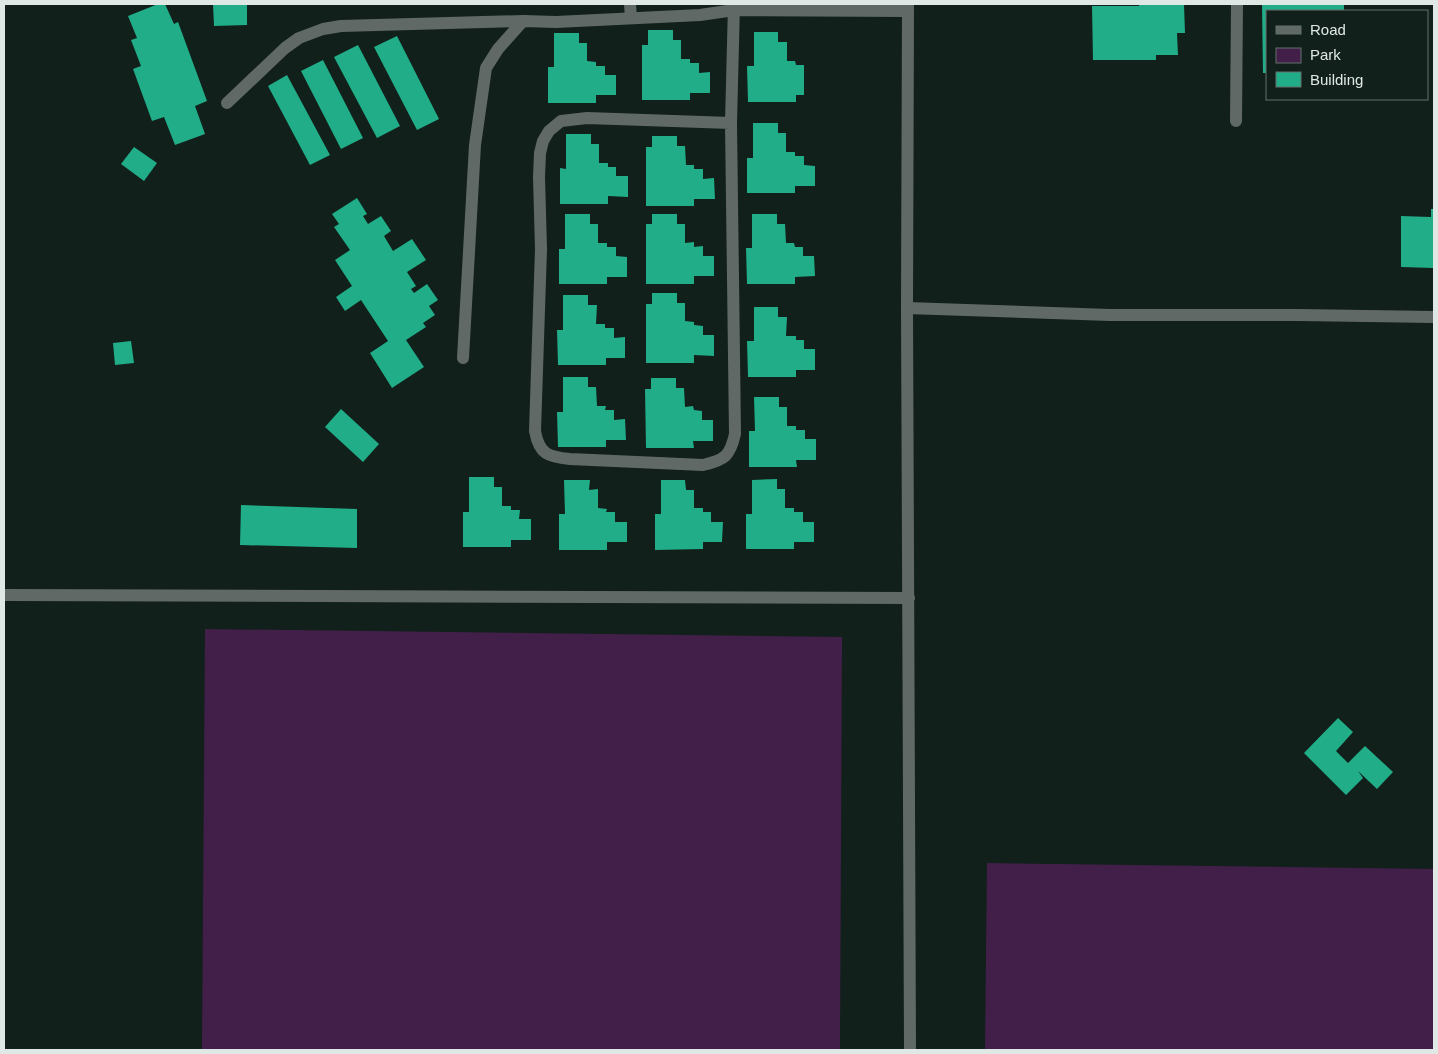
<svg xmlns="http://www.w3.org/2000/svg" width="1438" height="1054" font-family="Arial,sans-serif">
<rect width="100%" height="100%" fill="#11201a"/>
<!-- green -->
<g fill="#411f49">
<polygon points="205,629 842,637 840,1050 202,1050"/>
<polygon points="987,863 1434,869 1434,1050 985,1050"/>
</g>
<!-- building -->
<g fill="#20ad88">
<polygon points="158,4 165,4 174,24 178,22 207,101 195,106 205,134 175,145 164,117 152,121 133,69 141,66 131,40 137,38 128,16"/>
<polygon points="213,4 247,4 247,25 214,26"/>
<polygon points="1139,4 1184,4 1185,33 1177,33 1178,55 1156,55 1156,60 1093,60 1092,6 1139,6"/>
<polygon points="1262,4 1344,4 1344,11 1267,11 1267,73 1263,73"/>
<polygon points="648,30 673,30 673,40 681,40 681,59 690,59 690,63 699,63 699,73 710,72 710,93 690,93 690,100 642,100 642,45 648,45"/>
<polygon points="754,32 778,32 778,42 787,42 787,61 795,61 796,65 804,65 804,95 796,95 796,102 748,102 747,66 754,66"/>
<polygon points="554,33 579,33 579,43 587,43 587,61 596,62 596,66 605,66 605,75 616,75 616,95 596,95 596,103 548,103 548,67 554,67"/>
<polygon points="397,36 439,119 417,130 374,47"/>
<polygon points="358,45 400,126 377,138 334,57"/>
<polygon points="323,60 363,138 341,149 301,71"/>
<polygon points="287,75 330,155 310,165 268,86"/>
<polygon points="753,123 778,123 778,133 786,133 786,152 795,152 795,156 804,156 804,165 815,166 815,186 795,186 795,193 747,193 747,158 753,158"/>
<polygon points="566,134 591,134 591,144 599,144 599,163 608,163 608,167 616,167 616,176 628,176 628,197 608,196 608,204 560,204 560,168 566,169"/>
<polygon points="652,136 677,136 677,146 685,146 686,165 694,165 694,169 703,169 703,179 714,178 715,199 694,199 694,206 646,206 646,147 652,147"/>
<polygon points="134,147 157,163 144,181 121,164"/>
<polygon points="357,198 367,214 363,216 368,224 381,216 391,231 384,236 393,251 412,239 426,260 407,272 416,286 411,289 414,293 427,284 438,300 429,306 435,315 423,323 426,327 406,340 424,367 392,388 370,353 388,341 361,300 345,311 336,297 352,286 335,260 350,250 334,227 339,224 332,214"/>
<polygon points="1431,209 1434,209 1434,268 1401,267 1401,216 1431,217"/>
<polygon points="565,214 590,214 590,224 598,224 598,243 607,243 607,247 616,247 616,256 627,257 627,277 607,277 607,284 559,284 559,249 565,249"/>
<polygon points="652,214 677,214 677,224 685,224 685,243 694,242 694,247 703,246 703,256 714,256 714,276 694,276 694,284 646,284 646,224 652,224"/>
<polygon points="752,214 777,214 777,224 785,224 786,243 794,243 795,247 803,247 803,256 814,256 815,276 795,277 795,284 747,284 746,248 752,248"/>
<polygon points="652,293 677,293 677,303 685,303 685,321 694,322 694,325 703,326 703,335 714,335 714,356 694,355 694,363 646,363 646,304 652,304"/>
<polygon points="563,295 588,295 588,305 597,305 596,324 605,324 605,328 614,328 614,338 625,337 625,358 606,358 606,365 558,365 557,330 563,330"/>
<polygon points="754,307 778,307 778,317 787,317 786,336 796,336 796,340 804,340 804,349 815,349 815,370 796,370 796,377 748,377 747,341 754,341"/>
<polygon points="131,341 134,363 115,365 113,343"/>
<polygon points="563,377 588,377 588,387 596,387 597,406 606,406 605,410 614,410 614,420 625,419 626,440 606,440 606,447 558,447 557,412 563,412"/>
<polygon points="651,378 676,378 676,388 684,388 685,407 693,406 694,410 702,411 702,420 713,420 713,441 693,441 694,448 646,448 645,389 651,389"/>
<polygon points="754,397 779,397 779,407 787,407 787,426 796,426 796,430 805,430 805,439 816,439 816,460 796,460 797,467 749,467 749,431 755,431"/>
<polygon points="341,409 379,444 363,462 325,427"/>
<polygon points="469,477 494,477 494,487 502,487 502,506 511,506 511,510 520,510 519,519 531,519 531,540 511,540 511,547 463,547 463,512 469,512"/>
<polygon points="777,479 777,489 785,489 785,508 794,508 794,512 803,512 803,522 814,522 814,542 794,542 794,549 746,549 746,514 752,514 752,480"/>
<polygon points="564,480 590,480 589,490 598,489 598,508 607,509 606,512 615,512 615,522 627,522 627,542 607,542 607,550 559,550 559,514 565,514"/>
<polygon points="661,480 685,480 686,490 694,490 694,508 703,508 703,512 711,512 711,522 723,522 722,542 703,542 703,549 655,550 655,514 661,514"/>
<polygon points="241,505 357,509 357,548 240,545"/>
<polygon points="1338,718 1353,732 1336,751 1348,763 1365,746 1393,772 1377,789 1358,771 1363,778 1346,795 1304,753"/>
</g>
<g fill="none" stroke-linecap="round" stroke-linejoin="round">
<!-- minor -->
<g stroke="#616966" stroke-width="12">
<polyline points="630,4 631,18"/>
<polyline points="908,4 907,308 910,1050"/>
<polyline points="227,103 285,48 299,38 323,29 341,26 523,21 556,22 700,15 734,10 908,11"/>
<polyline points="1236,121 1237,4"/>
<path d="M731,123L587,118L561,121L549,131L543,141L540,153L539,177L541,249L535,431C539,454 548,457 570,459L703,465C725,460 730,456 735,434L731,123L734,4"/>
<polyline points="907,308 1110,315 1298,315 1434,317"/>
<polyline points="463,358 475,145 486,68 498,49 523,21"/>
<polyline points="4,595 909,598"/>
</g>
</g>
<!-- border -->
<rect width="1438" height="1054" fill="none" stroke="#dfe8e5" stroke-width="10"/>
<!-- legend -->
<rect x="1266" y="10" width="162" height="90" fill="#11201a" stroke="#63706b"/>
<rect x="1276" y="26" width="25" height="8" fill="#616966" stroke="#63706b"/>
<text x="1310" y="35" font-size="15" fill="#dfe8e5">Road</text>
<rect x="1276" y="48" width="25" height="15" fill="#411f49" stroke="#63706b"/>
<text x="1310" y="60" font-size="15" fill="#dfe8e5">Park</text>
<rect x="1276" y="72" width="25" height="15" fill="#20ad88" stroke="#63706b"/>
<text x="1310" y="85" font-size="15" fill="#dfe8e5">Building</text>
</svg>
